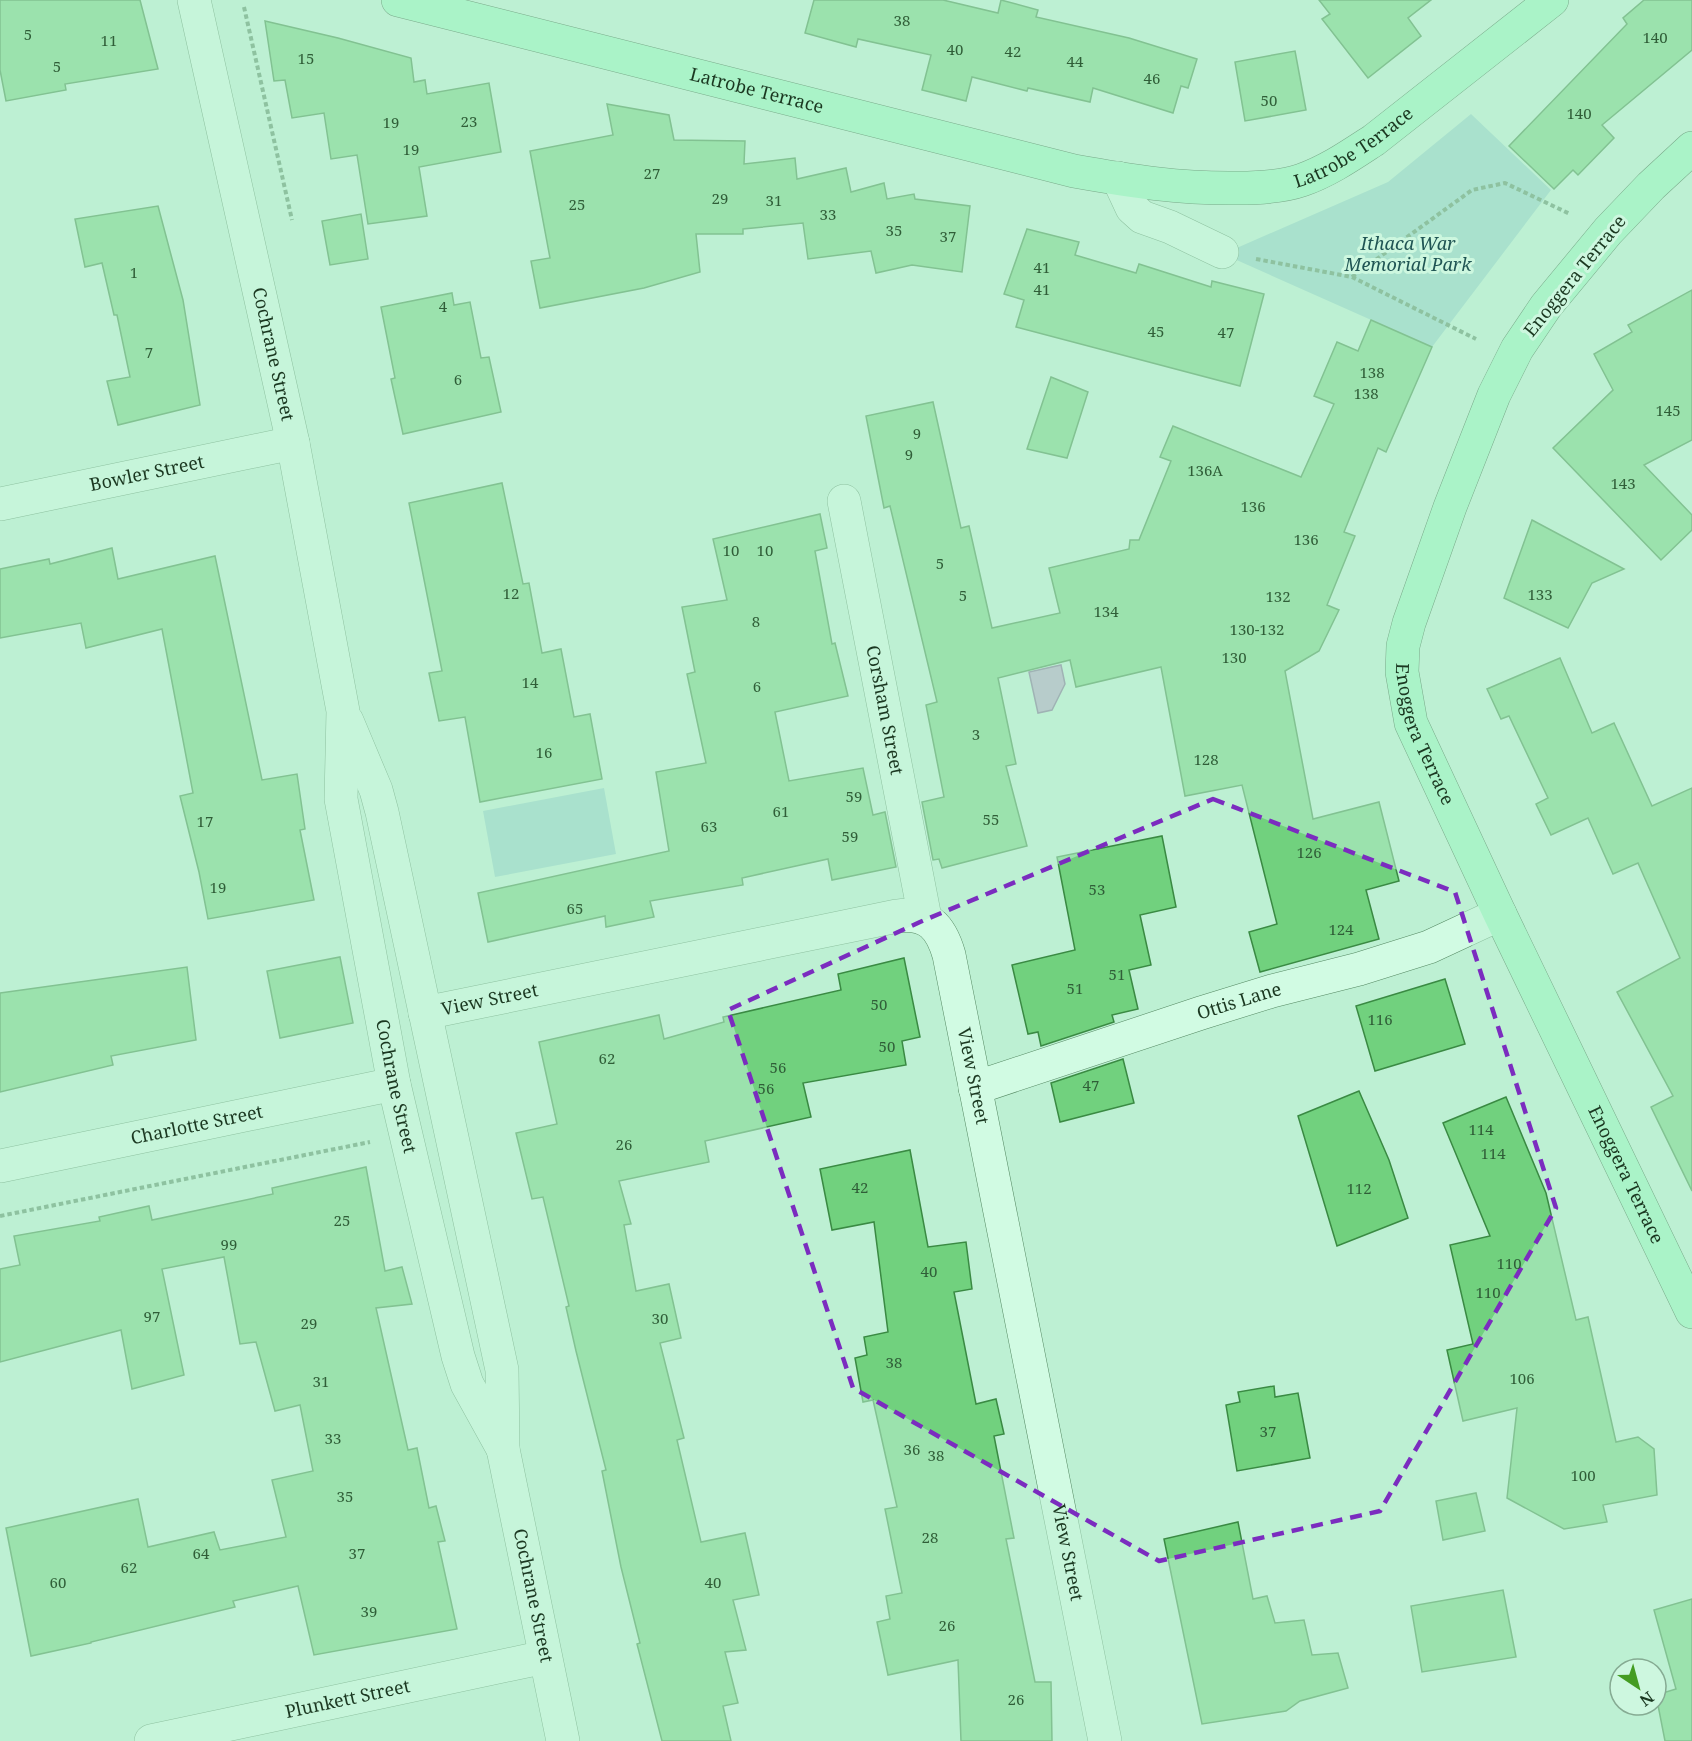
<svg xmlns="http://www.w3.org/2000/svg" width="1692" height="1741" font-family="'Noto Serif',serif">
<rect width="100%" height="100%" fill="#bdf0d3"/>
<!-- green -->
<g fill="#91cfc5">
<polygon points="1471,114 1551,190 1432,347 1223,254 1388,182"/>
<polygon points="604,788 616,854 495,877 483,811"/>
</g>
<!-- water -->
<polygon fill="#afa1c1" stroke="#7b688f" stroke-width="1.5" points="1061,665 1065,684 1052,710 1038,713 1029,672"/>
<!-- building -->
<g fill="#71d17e" stroke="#3a8a43" stroke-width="1.5">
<polygon points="0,0 140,0 158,69 65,84 66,90 6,101 0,70"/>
<polygon points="814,0 943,0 998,13 1001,0 1038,10 1036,17 1129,38 1197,59 1188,88 1181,86 1173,113 1093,88 1090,102 1028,88 1027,91 972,77 966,101 922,90 931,55 858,39 856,47 805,33"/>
<polygon points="1319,0 1431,0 1408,18 1421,36 1368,78 1322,19 1330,14"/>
<polygon points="1644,0 1692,0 1692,50 1602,125 1614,138 1578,175 1573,170 1554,189 1509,146 1627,24 1623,18"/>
<polygon points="265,21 338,38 411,58 414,82 425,80 427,94 489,83 501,152 419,167 427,216 368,224 357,155 331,159 324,113 292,118 285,80 274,81"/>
<polygon points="1295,51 1306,110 1245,121 1235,62"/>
<polygon points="607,104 669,115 674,140 745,141 744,164 795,158 797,179 846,168 851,192 884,183 887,199 914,194 915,199 970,206 962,272 912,265 876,273 871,251 808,259 803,223 743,229 743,234 696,234 700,272 644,288 540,308 531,261 550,258 530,151 613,135"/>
<polygon points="158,206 183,300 200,405 118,425 107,381 130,377 117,315 114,315 102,263 85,267 75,219"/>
<polygon points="361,214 368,259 330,265 322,221"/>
<polygon points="1027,229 1079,242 1075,255 1136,273 1139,264 1211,287 1212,281 1264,294 1240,386 1016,327 1024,300 1004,294"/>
<polygon points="1692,290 1692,440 1644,465 1692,515 1692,530 1661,560 1553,448 1613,390 1594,354 1632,332 1628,325"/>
<polygon points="452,293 454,305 470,302 481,358 489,357 501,412 403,434 391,379 395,378 381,307"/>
<polygon points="1371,320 1432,347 1386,452 1378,448 1344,532 1355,536 1327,605 1339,610 1319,651 1285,671 1313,819 1379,802 1399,881 1366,890 1379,939 1260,972 1249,932 1277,924 1242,785 1185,796 1161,667 1076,687 1070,660 998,678 1016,764 1006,766 1027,846 942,868 939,859 933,860 922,802 944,797 926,705 937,702 890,506 884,508 866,416 933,402 961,528 969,526 992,628 1060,613 1049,568 1129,549 1130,540 1139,540 1171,461 1160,457 1173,426 1301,477 1334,404 1314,396 1337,342 1358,351"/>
<polygon points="1051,377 1088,392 1067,458 1027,449"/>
<polygon points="502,483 523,584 529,583 542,653 561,649 574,717 590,714 602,779 480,802 465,717 439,721 429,673 442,671 409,503"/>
<polygon points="820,514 827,548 815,551 832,644 835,643 848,696 775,712 789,781 863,768 873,815 885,812 896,867 832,880 828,859 742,878 743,885 650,901 654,917 606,927 605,916 488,942 478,893 669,851 656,772 706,763 687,674 695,672 682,607 727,600 713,539"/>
<polygon points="1532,520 1624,569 1592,583 1568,628 1504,598"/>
<polygon points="112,548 118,579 215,556 262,780 297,774 305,829 300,830 314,900 208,919 199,872 180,796 193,793 162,629 86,648 81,623 0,638 0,569 49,559 50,564"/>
<polygon points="1560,658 1592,733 1614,723 1652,806 1692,788 1692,1191 1651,1107 1673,1096 1617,992 1680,958 1638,863 1613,874 1588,818 1551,835 1536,804 1548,798 1509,716 1501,719 1487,689"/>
<polygon points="1162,836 1176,907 1140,915 1151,965 1129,970 1138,1009 1112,1015 1114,1022 1041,1046 1038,1032 1028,1034 1012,965 1075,950 1057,857"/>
<polygon points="340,957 353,1023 280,1038 267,971"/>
<polygon points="904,958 920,1037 902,1041 906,1065 803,1083 811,1117 705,1141 709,1162 619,1181 631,1224 624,1225 636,1291 669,1284 681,1338 660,1343 684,1438 677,1440 701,1542 745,1533 759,1595 733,1600 746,1650 725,1652 738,1703 723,1706 731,1741 662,1741 637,1644 640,1643 621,1567 602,1471 606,1470 576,1351 566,1307 569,1306 543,1197 532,1199 516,1133 557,1124 539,1042 659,1015 664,1039 724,1022 723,1017 841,990 838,974"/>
<polygon points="187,967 196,1040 111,1056 113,1065 0,1092 0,993"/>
<polygon points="1445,979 1465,1044 1375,1071 1356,1006"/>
<polygon points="1123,1059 1134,1103 1060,1122 1051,1083"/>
<polygon points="1359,1091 1389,1160 1408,1218 1337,1246 1298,1116"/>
<polygon points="1506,1097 1546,1193 1576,1320 1588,1317 1616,1442 1638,1437 1654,1449 1657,1495 1603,1505 1607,1522 1564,1529 1507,1498 1517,1408 1463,1421 1447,1350 1473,1344 1450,1245 1490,1236 1443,1123"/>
<polygon points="910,1150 928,1247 966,1242 972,1289 954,1292 976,1404 996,1399 1004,1434 994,1436 1014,1538 1006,1539 1035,1682 1051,1682 1052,1741 961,1741 958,1660 888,1675 877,1622 890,1619 886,1596 902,1593 885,1509 897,1507 873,1400 863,1402 855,1358 867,1355 864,1337 888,1332 874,1222 832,1230 820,1169"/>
<polygon points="366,1167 385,1271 402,1267 412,1304 376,1308 408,1450 417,1448 429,1508 436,1506 445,1541 438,1542 457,1629 314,1655 298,1586 233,1601 235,1607 91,1642 91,1643 31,1656 6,1528 138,1499 148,1547 214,1532 220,1550 286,1537 272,1480 313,1471 300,1405 275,1411 256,1342 240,1344 224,1257 162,1269 184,1375 132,1389 121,1330 0,1362 0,1269 20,1265 14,1236 100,1221 99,1217 149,1206 152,1220 273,1194 272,1188"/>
<polygon points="1274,1386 1275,1397 1298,1393 1310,1458 1237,1471 1226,1405 1240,1402 1238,1392"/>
<polygon points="1476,1493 1485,1531 1443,1540 1436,1501"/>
<polygon points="1238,1522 1253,1599 1267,1596 1275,1623 1304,1620 1312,1655 1338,1653 1348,1688 1300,1701 1286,1711 1202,1724 1164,1539"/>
<polygon points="1503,1590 1516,1657 1422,1672 1411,1606"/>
<polygon points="1692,1599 1692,1741 1665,1741 1656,1695 1676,1689 1654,1610"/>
</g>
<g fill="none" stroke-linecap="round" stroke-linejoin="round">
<!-- minor casing -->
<g stroke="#558963" stroke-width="34">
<g id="minor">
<path id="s1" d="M194,0L293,443L343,711L341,799L394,1084L458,1356L467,1384L503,1449"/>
<polyline points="1118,178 1132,208 1142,217 1170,227 1222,252"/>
<path id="s2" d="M844,501L925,918"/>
<path id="s3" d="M0,504L293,443"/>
<path id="s4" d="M347,721L376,790L382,812L502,1370L503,1449L563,1741"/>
<path id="s5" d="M425,1013L897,916C928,912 941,927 949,955L1105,1741"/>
<path id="s6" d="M975,1088L1201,1013L1272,991L1359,969L1429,947L1500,914"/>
<path id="s7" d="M0,1166L394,1084"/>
<path id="s8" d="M151,1741L545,1657"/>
</g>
</g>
<!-- major casing -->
<g stroke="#2a5633" stroke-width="34">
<g id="major">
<path id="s9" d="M398,0L1074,171C1130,181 1181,189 1238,188C1259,188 1282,187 1302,180C1328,171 1351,155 1374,140L1552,0"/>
<path id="s10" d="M1692,148L1651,186L1608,231L1546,306L1517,349L1494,395L1450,507L1409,623L1403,646L1402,672L1411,723L1500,914L1692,1312"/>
</g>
</g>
<!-- path -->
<g stroke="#558963" stroke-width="4" stroke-dasharray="4.5 3" stroke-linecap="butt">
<polyline points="244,7 292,220"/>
<polyline points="1256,259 1352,277 1476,339"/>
<polyline points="1352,277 1472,190 1505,183 1570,214"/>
<polyline points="0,1216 370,1142"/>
</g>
<!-- minor -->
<use href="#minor" stroke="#d1fbe3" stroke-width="33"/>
<!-- major -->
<use href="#major" stroke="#92f7bb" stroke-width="33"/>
</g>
<!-- marked area -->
<path d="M0 0H1692V1741H0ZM1213,799L1455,892L1556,1208L1380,1511L1159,1561L853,1388L728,1010L920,922Z" fill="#bdf0d3" fill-opacity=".55" fill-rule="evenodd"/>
<path fill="none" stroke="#7b2cbf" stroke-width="4.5" stroke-dasharray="12 8" stroke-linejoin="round" d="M1213,799L1455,892L1556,1208L1380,1511L1159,1561L853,1388L728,1010L920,922Z"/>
<g text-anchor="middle" stroke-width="6" stroke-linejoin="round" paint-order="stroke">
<!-- number labels -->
<g font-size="15" fill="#305e38">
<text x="902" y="26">38</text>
<text x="28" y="40">5</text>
<text x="1655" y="43">140</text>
<text x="109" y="46">11</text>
<text x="955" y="55">40</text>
<text x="1013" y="57">42</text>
<text x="306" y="64">15</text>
<text x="1075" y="67">44</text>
<text x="57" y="72">5</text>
<text x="1152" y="84">46</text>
<text x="1269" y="106">50</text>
<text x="1579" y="119">140</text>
<text x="469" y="127">23</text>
<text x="391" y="128">19</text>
<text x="411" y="155">19</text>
<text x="652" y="179">27</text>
<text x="720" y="204">29</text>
<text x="774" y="206">31</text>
<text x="577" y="210">25</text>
<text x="828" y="220">33</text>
<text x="894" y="236">35</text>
<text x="948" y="242">37</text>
<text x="1042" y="273">41</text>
<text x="134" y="278">1</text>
<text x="1042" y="295">41</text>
<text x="443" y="312">4</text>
<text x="1156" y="337">45</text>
<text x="1226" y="338">47</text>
<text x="149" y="358">7</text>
<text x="1372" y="378">138</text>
<text x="458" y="385">6</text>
<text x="1366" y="399">138</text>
<text x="1668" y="416">145</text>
<text x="917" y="439">9</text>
<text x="909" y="460">9</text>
<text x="1205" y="476">136A</text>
<text x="1623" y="489">143</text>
<text x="1253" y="512">136</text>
<text x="1306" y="545">136</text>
<text x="731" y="556">10</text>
<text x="765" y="556">10</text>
<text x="940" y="569">5</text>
<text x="511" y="599">12</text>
<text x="1540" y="600">133</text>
<text x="963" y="601">5</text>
<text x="1278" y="602">132</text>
<text x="1106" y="617">134</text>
<text x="756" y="627">8</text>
<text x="1257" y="635">130-132</text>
<text x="1234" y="663">130</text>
<text x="530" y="688">14</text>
<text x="757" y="692">6</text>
<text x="976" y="740">3</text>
<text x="544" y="758">16</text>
<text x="1206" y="765">128</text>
<text x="854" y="802">59</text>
<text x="781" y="817">61</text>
<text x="991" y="825">55</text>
<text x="205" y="827">17</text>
<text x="709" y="832">63</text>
<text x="850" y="842">59</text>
<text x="1309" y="858">126</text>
<text x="218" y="893">19</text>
<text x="1097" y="895">53</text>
<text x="575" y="914">65</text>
<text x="1341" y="935">124</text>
<text x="1117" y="980">51</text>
<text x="1075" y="994">51</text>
<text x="879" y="1010">50</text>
<text x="1380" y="1025">116</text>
<text x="887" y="1052">50</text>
<text x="607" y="1064">62</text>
<text x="778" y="1073">56</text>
<text x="1091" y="1091">47</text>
<text x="766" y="1094">56</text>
<text x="1481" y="1135">114</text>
<text x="624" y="1150">26</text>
<text x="1493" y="1159">114</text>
<text x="860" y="1193">42</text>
<text x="1359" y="1194">112</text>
<text x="342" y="1226">25</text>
<text x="229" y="1250">99</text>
<text x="1509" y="1269">110</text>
<text x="929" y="1277">40</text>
<text x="1488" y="1298">110</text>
<text x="152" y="1322">97</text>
<text x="660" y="1324">30</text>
<text x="309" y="1329">29</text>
<text x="894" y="1368">38</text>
<text x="1522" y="1384">106</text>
<text x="321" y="1387">31</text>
<text x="1268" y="1437">37</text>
<text x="333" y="1444">33</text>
<text x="912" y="1455">36</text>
<text x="936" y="1461">38</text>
<text x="1583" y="1481">100</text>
<text x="345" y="1502">35</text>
<text x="930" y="1543">28</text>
<text x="201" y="1559">64</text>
<text x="357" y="1559">37</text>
<text x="129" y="1573">62</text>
<text x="58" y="1588">60</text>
<text x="713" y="1588">40</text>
<text x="369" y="1617">39</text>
<text x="947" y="1631">26</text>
<text x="1016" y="1705">26</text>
</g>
<!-- street labels -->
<g font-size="18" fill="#1b3821" stroke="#cdf7df">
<text dy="6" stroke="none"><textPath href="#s9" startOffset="370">Latrobe Terrace</textPath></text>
<text dy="6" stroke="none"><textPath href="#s9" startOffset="988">Latrobe Terrace</textPath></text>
<text transform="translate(1575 276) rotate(-51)" y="6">Enoggera Terrace</text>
<text dy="6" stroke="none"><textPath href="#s1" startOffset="363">Cochrane Street</textPath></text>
<text dy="6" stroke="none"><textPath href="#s3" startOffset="150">Bowler Street</textPath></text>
<text dy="6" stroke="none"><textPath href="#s2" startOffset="213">Corsham Street</textPath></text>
<text dy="6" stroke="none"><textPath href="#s10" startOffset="678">Enoggera Terrace</textPath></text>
<text dy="6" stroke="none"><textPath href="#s5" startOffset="66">View Street</textPath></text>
<text dy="6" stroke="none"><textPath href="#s6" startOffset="278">Ottis Lane</textPath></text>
<text dy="6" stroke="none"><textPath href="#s5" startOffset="678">View Street</textPath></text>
<text dy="6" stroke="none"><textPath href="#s1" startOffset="1107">Cochrane Street</textPath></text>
<text dy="6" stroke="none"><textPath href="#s7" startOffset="201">Charlotte Street</textPath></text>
<text dy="6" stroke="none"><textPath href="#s10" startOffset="1164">Enoggera Terrace</textPath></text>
<text dy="6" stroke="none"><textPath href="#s5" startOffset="1164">View Street</textPath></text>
<text dy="6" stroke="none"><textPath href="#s4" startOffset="897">Cochrane Street</textPath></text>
<text dy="6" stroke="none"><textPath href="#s8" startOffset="201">Plunkett Street</textPath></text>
</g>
<!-- park labels -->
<g font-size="18" font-style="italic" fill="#205554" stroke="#cdf7df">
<text x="1408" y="250">Ithaca War<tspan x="1408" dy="21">Memorial Park</tspan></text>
</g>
</g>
<!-- north arrow -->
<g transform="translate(1638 1687) rotate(144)"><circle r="28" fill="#cdf7df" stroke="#86ab93" stroke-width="1.5"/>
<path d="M0-4.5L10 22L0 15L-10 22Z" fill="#449c22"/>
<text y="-9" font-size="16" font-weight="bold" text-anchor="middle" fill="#1b3821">N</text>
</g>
</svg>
